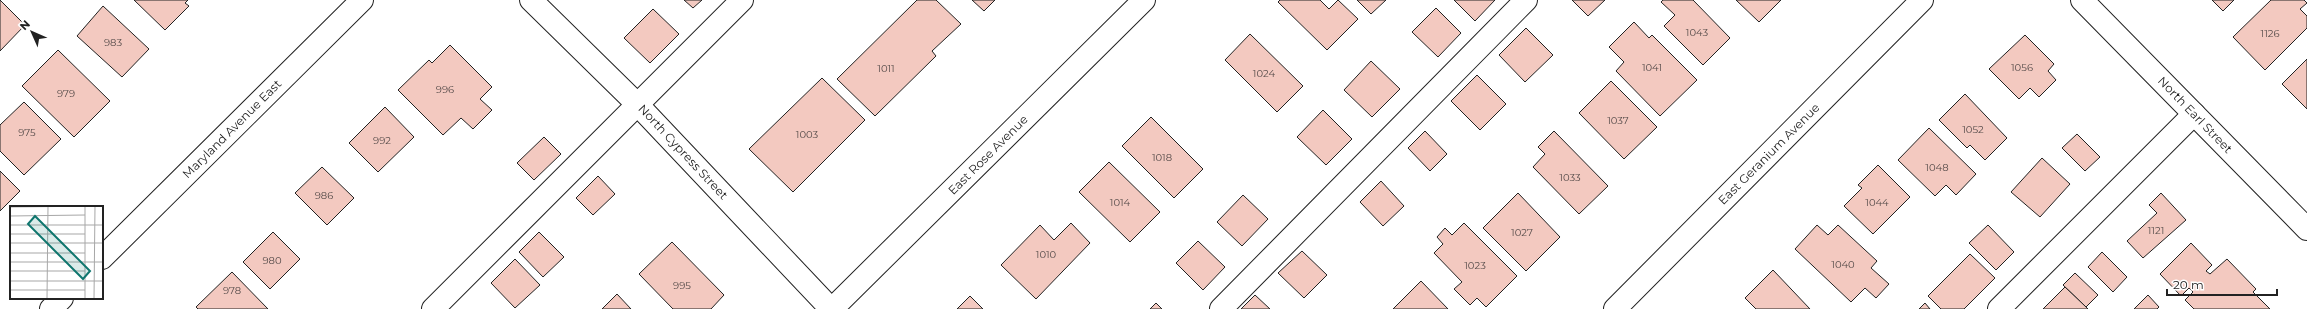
<svg xmlns="http://www.w3.org/2000/svg" width="2307" height="309" font-family="Montserrat,sans-serif">
<rect width="100%" height="100%" fill="#fff"/>
<!-- building -->
<g fill="#f3c9c0" stroke="#222">
<polygon points="0,0 25,25 0,51"/>
<polygon points="134,0 188,0 185,3 189,6 165,30"/>
<polygon points="684,0 702,0 693,8"/>
<polygon points="917,0 936,0 961,24 932,51 936,56 875,116 837,79"/>
<polygon points="972,0 995,0 984,11"/>
<polygon points="1280,0 1320,0 1329,9 1338,0 1358,19 1327,50 1278,2"/>
<polygon points="1357,0 1386,0 1371,14"/>
<polygon points="1454,0 1495,0 1475,21"/>
<polygon points="1572,0 1605,0 1588,16"/>
<polygon points="1663,0 1693,0 1730,38 1703,65 1664,26 1675,15 1661,2"/>
<polygon points="1736,0 1781,0 1759,22"/>
<polygon points="2212,0 2234,0 2223,11"/>
<polygon points="2271,0 2304,0 2307,3 2300,9 2307,16 2307,28 2265,70 2233,37"/>
<polygon points="103,6 149,49 122,77 77,36"/>
<polygon points="1436,8 1461,33 1438,57 1412,32"/>
<polygon points="653,9 679,34 650,63 624,38"/>
<polygon points="1634,22 1649,38 1652,35 1697,80 1660,116 1616,71 1624,62 1609,47"/>
<polygon points="1526,28 1553,55 1525,82 1499,55"/>
<polygon points="1250,34 1303,86 1277,112 1225,60"/>
<polygon points="2025,35 2054,64 2048,71 2056,80 2039,97 2030,88 2019,99 1989,69"/>
<polygon points="450,45 492,87 480,99 492,110 473,129 461,118 443,135 398,90 429,60 432,63"/>
<polygon points="58,50 110,101 74,137 22,86"/>
<polygon points="2307,59 2307,109 2282,84"/>
<polygon points="1371,61 1400,89 1372,117 1344,90"/>
<polygon points="1477,75 1506,104 1480,130 1451,101"/>
<polygon points="822,78 865,120 793,192 749,149"/>
<polygon points="1611,81 1657,127 1624,159 1579,113"/>
<polygon points="1965,94 2007,138 1985,160 1970,145 1967,148 1939,120"/>
<polygon points="24,102 61,139 24,175 0,151 0,125"/>
<polygon points="385,107 414,137 378,172 349,143"/>
<polygon points="1323,110 1352,139 1326,165 1297,137"/>
<polygon points="1151,117 1203,169 1174,198 1122,146"/>
<polygon points="1929,128 1976,174 1956,195 1946,185 1935,196 1898,160"/>
<polygon points="1425,131 1447,154 1430,171 1408,148"/>
<polygon points="1554,131 1608,186 1579,214 1533,167 1545,154 1538,147"/>
<polygon points="2077,134 2100,157 2085,171 2062,148"/>
<polygon points="544,137 561,154 534,180 517,163"/>
<polygon points="2042,158 2070,184 2040,217 2011,192"/>
<polygon points="1109,162 1160,212 1130,242 1079,192"/>
<polygon points="1878,165 1910,197 1873,234 1844,206 1862,188 1858,185"/>
<polygon points="322,167 354,198 327,225 295,193"/>
<polygon points="0,171 20,191 0,211"/>
<polygon points="598,176 615,194 593,215 576,198"/>
<polygon points="1381,181 1404,206 1383,226 1360,202"/>
<polygon points="1518,193 1560,237 1526,271 1483,228"/>
<polygon points="2161,193 2186,220 2143,258 2127,241 2157,213 2149,205"/>
<polygon points="1243,195 1268,219 1242,246 1217,222"/>
<polygon points="1071,223 1090,243 1036,299 1001,265 1040,225 1054,240"/>
<polygon points="1464,223 1517,276 1486,307 1477,298 1470,305 1454,289 1462,282 1434,253 1443,244 1437,237 1445,228 1452,235"/>
<polygon points="1817,225 1828,235 1838,225 1877,261 1871,268 1889,284 1876,298 1865,288 1851,302 1795,249"/>
<polygon points="1988,225 2014,252 1996,270 1969,243"/>
<polygon points="273,232 300,259 270,289 243,262"/>
<polygon points="539,232 564,257 543,277 519,252"/>
<polygon points="1198,241 1225,267 1203,290 1176,263"/>
<polygon points="672,242 724,295 711,309 673,309 639,274"/>
<polygon points="2191,243 2212,265 2206,271 2210,274 2227,259 2256,289 2253,292 2270,309 2194,309 2185,300 2193,292 2189,288 2181,296 2160,274"/>
<polygon points="1302,251 1327,275 1304,298 1278,273"/>
<polygon points="2102,252 2127,277 2113,292 2088,267"/>
<polygon points="1970,254 1995,278 1964,309 1941,309 1928,296"/>
<polygon points="515,259 540,285 515,308 491,283"/>
<polygon points="1773,270 1810,309 1756,309 1745,298"/>
<polygon points="232,272 268,309 198,309 196,307"/>
<polygon points="2075,273 2098,295 2086,307 2063,285"/>
<polygon points="1421,281 1448,309 1393,309"/>
<polygon points="2065,287 2086,307 2088,309 2043,309"/>
<polygon points="617,294 631,309 602,309"/>
<polygon points="1255,295 1270,309 1241,309"/>
<polygon points="2148,295 2159,307 2157,309 2134,309"/>
<polygon points="970,296 983,309 957,309"/>
<polygon points="1156,303 1162,309 1150,309"/>
<polygon points="1925,303 1930,309 1919,309"/>
</g>
<g fill="none" stroke-linecap="round" stroke-linejoin="round">
<!-- minor casing -->
<g stroke="#222" stroke-width="24">
<g id="minor">
<polyline points="531,0 637,104 831,309"/>
<polyline points="2082,0 2307,229"/>
<polyline points="433,309 742,0"/>
<polyline points="832,309 1144,0"/>
<polyline points="1221,309 1526,0"/>
<polyline points="1615,309 1922,0"/>
<polyline points="1999,309 2194,114"/>
</g>
</g>
<!-- major casing -->
<g stroke="#222" stroke-width="24">
<g id="major">
<polyline points="102,258 362,0"/>
<polyline points="51,309 62,298"/>
</g>
</g>
<!-- minor -->
<use href="#minor" stroke="#fff" stroke-width="22"/>
<!-- major -->
<use href="#major" stroke="#fff" stroke-width="22"/>
</g>
<g text-anchor="middle" stroke-width="3" stroke-linejoin="round" paint-order="stroke">
<!-- number labels -->
<g font-size="10" fill="#564c4a">
<text x="1697" y="36">1043</text>
<text x="2270" y="37">1126</text>
<text x="113" y="46">983</text>
<text x="1652" y="71">1041</text>
<text x="2022" y="71">1056</text>
<text x="886" y="72">1011</text>
<text x="1264" y="77">1024</text>
<text x="445" y="93">996</text>
<text x="66" y="97">979</text>
<text x="1618" y="124">1037</text>
<text x="1973" y="133">1052</text>
<text x="27" y="136">975</text>
<text x="807" y="138">1003</text>
<text x="382" y="144">992</text>
<text x="1162" y="161">1018</text>
<text x="1937" y="171">1048</text>
<text x="1570" y="181">1033</text>
<text x="324" y="199">986</text>
<text x="1120" y="206">1014</text>
<text x="1877" y="206">1044</text>
<text x="2156" y="234">1121</text>
<text x="1522" y="236">1027</text>
<text x="1046" y="258">1010</text>
<text x="272" y="264">980</text>
<text x="1843" y="268">1040</text>
<text x="1475" y="269">1023</text>
<text x="682" y="289">995</text>
<text x="232" y="294">978</text>
</g>
<!-- street labels -->
<g font-size="12" fill="#222" stroke="#fff">
<text transform="translate(2195 115) rotate(46)" y="4">North Earl Street</text>
<text transform="translate(232 129) rotate(-45)" y="4">Maryland Avenue East</text>
<text transform="translate(683 152) rotate(47)" y="4">North Cypress Street</text>
<text transform="translate(1769 154) rotate(-45)" y="4">East Geranium Avenue</text>
<text transform="translate(988 155) rotate(-45)" y="4">East Rose Avenue</text>
</g>
</g>
<!-- overview -->
<g transform="translate(10 206)">
<rect width="93" height="93" fill="#fff"/>
<path fill="none" stroke="#a7a7a7" stroke-width="1" d="M0,1L93,0M0,10L75,9M0,19H93M0,28H75M0,37H93M0,47H75M0,56H93M0,65H75M0,75H93M0,84H75M0,93V1M37,93L38,0M75,93V0M84,93L85,0"/>
<path fill="#0f766e" fill-opacity="0.15" stroke="#0f766e" stroke-width="2" d="M25,10L80,65L73,73L18,18Z"/>
<rect width="93" height="93" fill="none" stroke="#222" stroke-width="2"/>
</g>
<!-- north arrow -->
<g transform="translate(32 32) rotate(315)" stroke="#ffffff" stroke-width="3" paint-order="stroke">
<path d="M0-3L7 15L0 10L-7 15Z" fill="#222222"/>
<text y="-6" font-size="11" font-weight="bold" text-anchor="middle" fill="#222222">N</text>
</g>
<!-- scale -->
<path d="M2167 289v6h110v-6" fill="none" stroke="#222222" stroke-width="2"/>
<text x="2173" y="289" font-size="12" fill="#222222" stroke="#ffffff" stroke-width="3" paint-order="stroke">20 m</text>
</svg>
